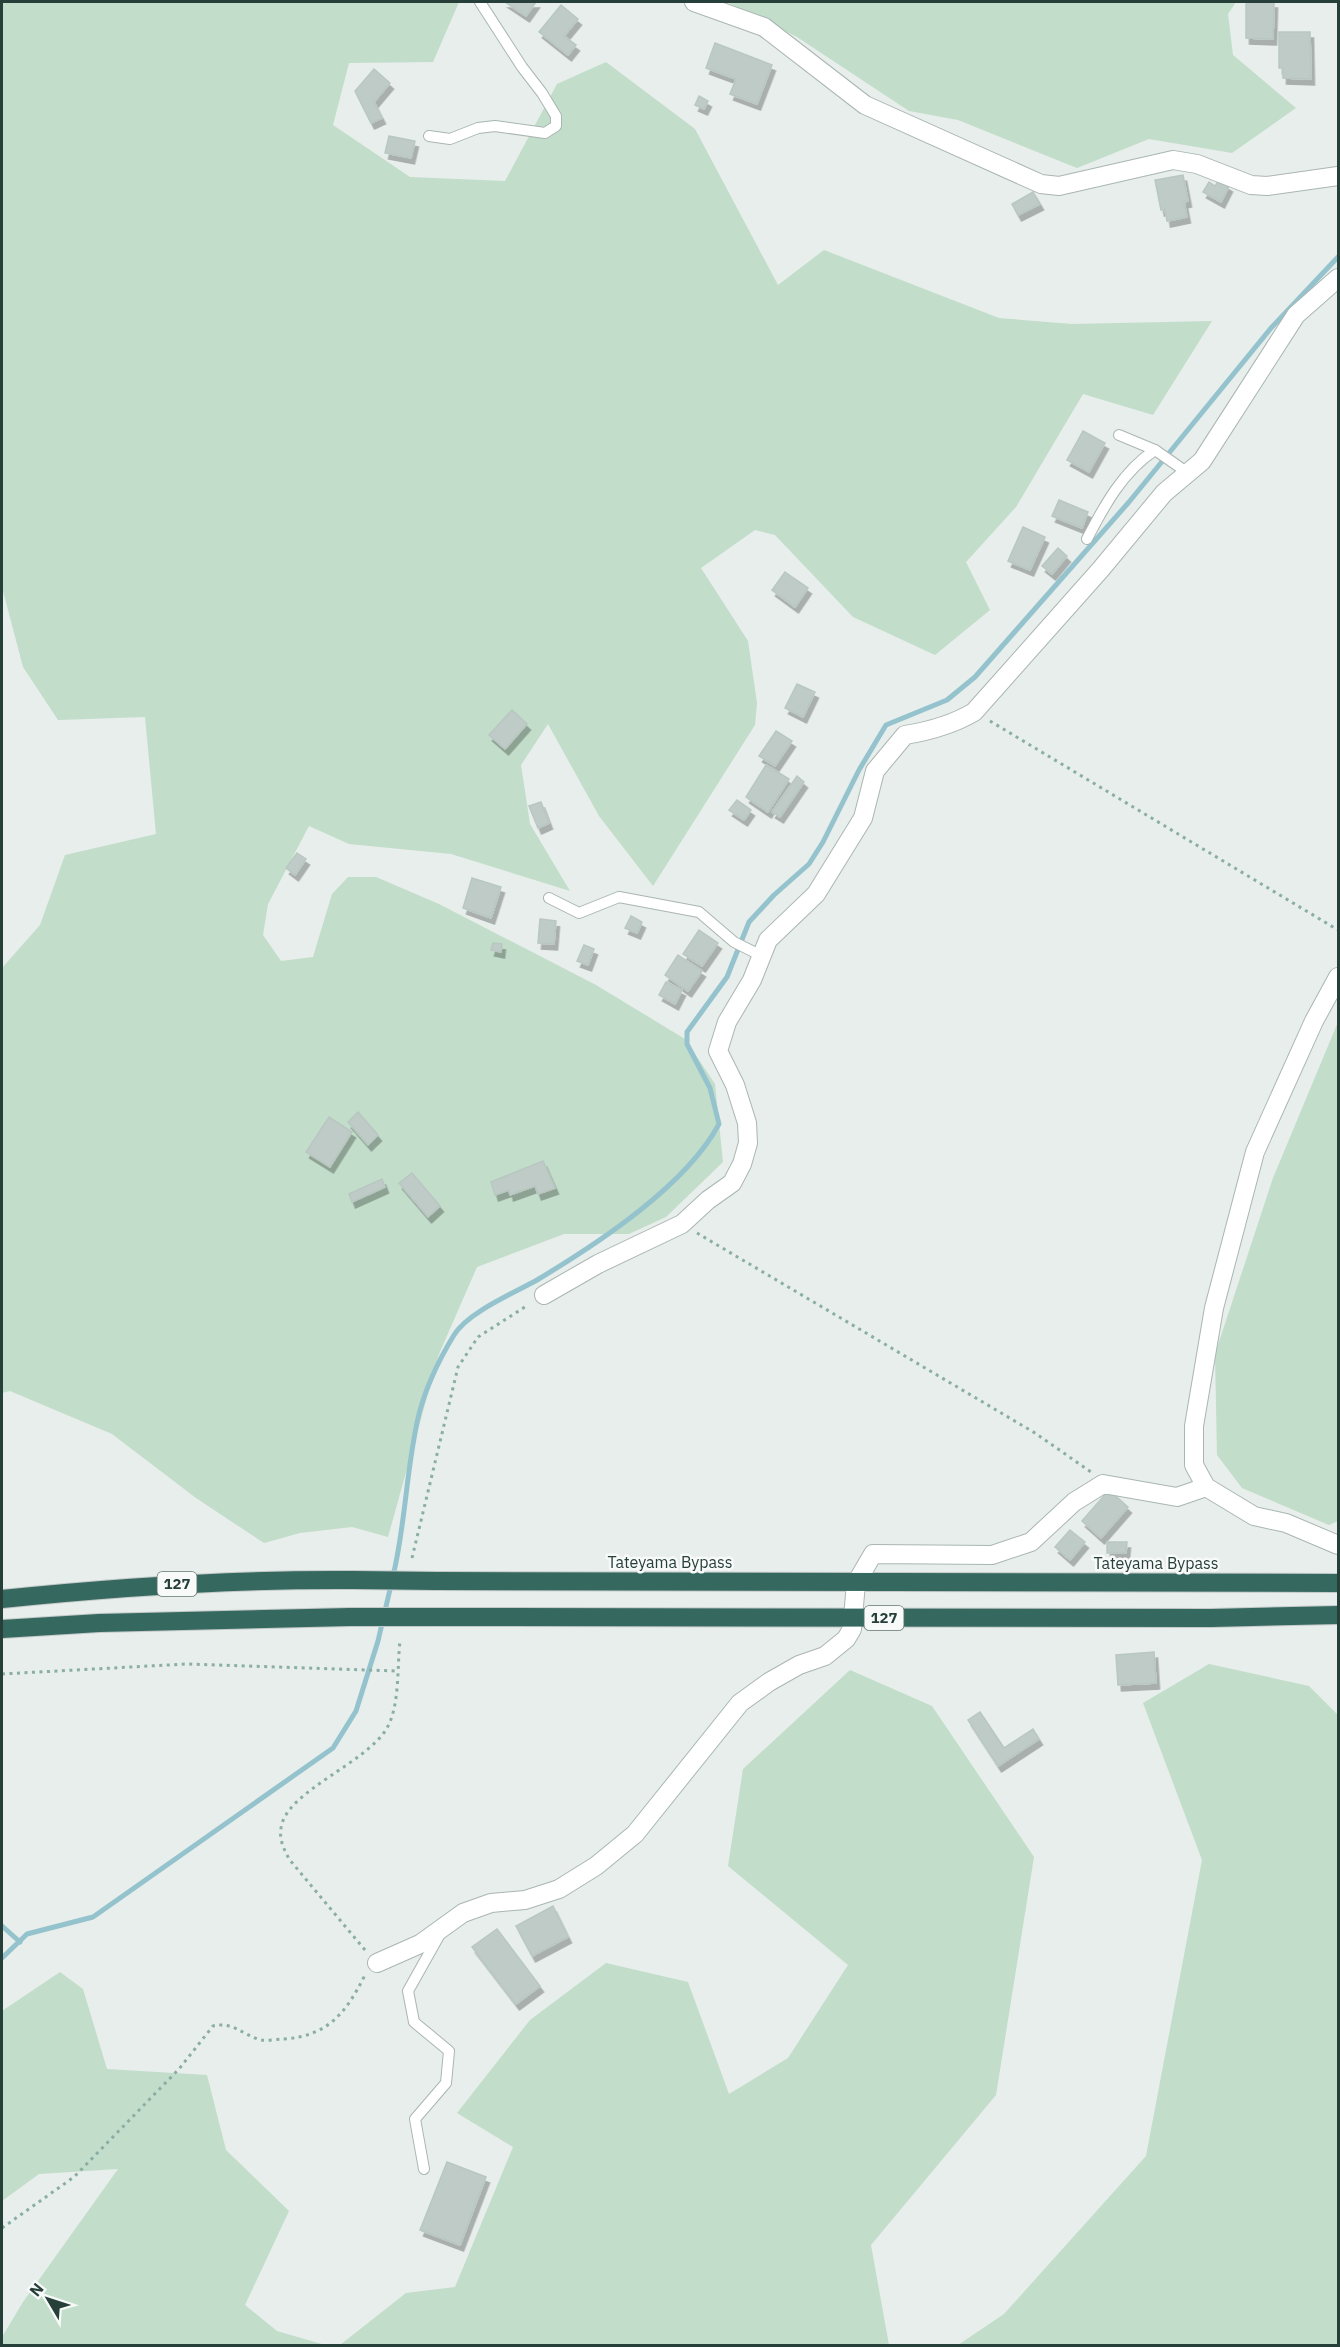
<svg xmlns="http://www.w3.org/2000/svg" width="1340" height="2347" font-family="'IBM Plex Sans',sans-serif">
<defs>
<filter id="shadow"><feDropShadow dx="3.5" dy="6" stdDeviation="0" flood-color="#0004"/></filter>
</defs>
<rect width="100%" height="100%" fill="#e7eeeb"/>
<!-- green -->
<g fill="#c2ddca">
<polygon points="2,2 459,2 433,62 349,63 333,125 410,177 505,181 557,84 606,62 695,129 778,285 824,250 999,318 1072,324 1212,321 1153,415 1083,394 1016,507 966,562 990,610 935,655 853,617 775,535 755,530 701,568 748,641 757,703 755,725 653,886 599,816 548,724 521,765 530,824 570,891 451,854 349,844 309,826 268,904 263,935 281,961 313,957 332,894 348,877 376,877 439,904 596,985 685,1039 715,1084 723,1162 666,1217 629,1234 564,1234 477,1267 439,1354 388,1537 352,1527 300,1533 264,1543 196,1498 112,1434 10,1391 2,1393 2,968 40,925 65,855 156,834 145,717 58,720 23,667 2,587"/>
<polygon points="727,2 1236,2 1228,14 1233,55 1296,108 1232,153 1149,139 1077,168 958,120 909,111 797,37"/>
<polygon points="1338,1022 1338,1521 1329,1525 1242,1488 1217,1455 1215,1354 1273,1178"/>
<polygon points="1209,1664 1309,1686 1338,1715 1338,2345 958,2345 1004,2314 1146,2156 1202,1860 1143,1703"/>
<polygon points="850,1670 932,1706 1034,1857 996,2095 871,2245 889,2345 340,2345 406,2293 455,2287 513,2147 457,2113 530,2020 606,1963 688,1982 729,2094 788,2058 848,1965 728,1866 743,1769"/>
<polygon points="60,1972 83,1989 107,2069 207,2075 226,2150 289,2211 245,2305 277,2331 325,2345 2,2345 2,2337 23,2302 118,2169 39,2174 2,2201 2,2011"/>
</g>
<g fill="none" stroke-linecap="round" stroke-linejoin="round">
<!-- stream -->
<g stroke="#95c3cd" stroke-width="5">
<path d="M393,1576C406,1523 406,1467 419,1414C426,1387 440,1358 454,1335C468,1312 514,1293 537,1280C597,1244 686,1186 719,1124L710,1088L687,1044V1032L727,977L749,922L774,895L809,864L823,842L859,770L886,725L947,700L975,677L1129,502L1271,328L1338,257"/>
<polyline points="2,1926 20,1942"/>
<polyline points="2,1958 27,1934 93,1917 333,1748 356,1711 378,1641 391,1585"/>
</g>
</g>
<!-- building -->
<g fill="#bfcbc7" stroke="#b9c7c2" stroke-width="1.5" filter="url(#shadow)">
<polygon points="505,2 536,2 526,16"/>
<polygon points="1246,2 1274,2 1273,39 1246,38"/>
<polygon points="561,5 578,19 564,36 576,45 568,55 539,32"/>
<polygon points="1279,32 1310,32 1311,79 1283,78 1283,68 1279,68"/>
<polygon points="715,43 772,65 757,104 730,94 736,79 706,68"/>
<polygon points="374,69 390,83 374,102 382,118 371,123 355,91"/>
<polygon points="699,96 708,101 704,109 695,105"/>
<polygon points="389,136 415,141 411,158 385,153"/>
<polygon points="1183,175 1188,201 1184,202 1187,217 1167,221 1165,209 1161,210 1155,180"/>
<polygon points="1219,180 1229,186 1221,202 1203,192 1209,182 1215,186"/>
<polygon points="1033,192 1040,204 1018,215 1012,204"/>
<polygon points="1083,431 1105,443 1089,472 1067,460"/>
<polygon points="1059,500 1088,512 1082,528 1052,516"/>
<polygon points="1023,527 1045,537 1030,570 1008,561"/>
<polygon points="1058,548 1067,556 1052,574 1042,566"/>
<polygon points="785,572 808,588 795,607 772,590"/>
<polygon points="797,684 815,692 803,717 785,708"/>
<polygon points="512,710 527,724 505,749 489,735"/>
<polygon points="776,731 792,741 775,766 759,756"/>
<polygon points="766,765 789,779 768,812 746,797"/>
<polygon points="797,776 804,782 780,817 772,812"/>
<polygon points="737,800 751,810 744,820 729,810"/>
<polygon points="541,802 549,823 538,828 529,806"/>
<polygon points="297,853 306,859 295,875 286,868"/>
<polygon points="472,878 501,887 491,918 463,908"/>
<polygon points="631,916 642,922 637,933 625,928"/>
<polygon points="540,919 556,921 554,944 538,943"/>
<polygon points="699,930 718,943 702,966 683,954"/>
<polygon points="493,943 502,944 501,952 491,950"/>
<polygon points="584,945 594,949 588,965 577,961"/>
<polygon points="678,955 702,971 688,991 665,975"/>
<polygon points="666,982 682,990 675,1004 659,995"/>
<polygon points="358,1112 378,1135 368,1145 348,1122"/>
<polygon points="329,1117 352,1132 330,1167 306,1152"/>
<polygon points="543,1161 555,1188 538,1194 535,1186 510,1195 509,1190 495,1195 491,1182"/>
<polygon points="412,1173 440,1206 428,1217 399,1183"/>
<polygon points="382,1179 385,1187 352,1202 349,1194"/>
<polygon points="1109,1490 1128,1507 1101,1538 1082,1521"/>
<polygon points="1070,1530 1085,1542 1070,1560 1055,1547"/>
<polygon points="1107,1542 1127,1542 1126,1553 1107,1553"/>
<polygon points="1154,1652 1156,1683 1118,1685 1116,1655"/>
<polygon points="980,1712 1004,1748 1033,1729 1039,1739 998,1766 968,1720"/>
<polygon points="553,1906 568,1937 532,1956 516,1926"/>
<polygon points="497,1929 540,1986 516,2004 472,1947"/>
<polygon points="447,2162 486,2177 460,2245 420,2230"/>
</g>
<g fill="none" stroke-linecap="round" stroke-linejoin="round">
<!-- lane casing -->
<g stroke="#aab6b2" stroke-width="12">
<g id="lane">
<polyline points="429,136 450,139 478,128 495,126 545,133 556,126 556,116 542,93 522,67 480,2"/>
<polyline points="1119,435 1155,450"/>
<path d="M1087,539C1104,506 1123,471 1155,450L1188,473"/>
<polyline points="549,898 579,913 619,897 699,912 734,942 762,956"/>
<polyline points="424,2169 415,2119 446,2083 449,2051 414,2022 408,1991 440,1934"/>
</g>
</g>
<!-- street casing -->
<g stroke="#aab6b2" stroke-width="20">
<g id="street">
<polyline points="694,2 764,27 865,105 1041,184 1059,186 1173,160 1197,164 1251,185 1267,186 1338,176"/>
<polyline points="1338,977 1314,1021 1255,1152 1214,1308 1194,1426 1194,1465 1206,1487 1254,1516 1286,1523 1338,1545"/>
<path d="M544,1295L598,1264L682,1224L708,1200L732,1183L742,1164L748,1143L747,1123L735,1085L718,1051L727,1022L752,980L768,940L816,894L863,818L875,771L905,735C930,731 952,725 974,712L1101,569L1164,493L1202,461L1296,315L1338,278"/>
<polyline points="377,1963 420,1944 463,1913 491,1903 525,1900 559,1889 596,1866 635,1834 740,1703 769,1682 799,1665 825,1656 846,1639 852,1629 856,1583 873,1554 992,1555 1031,1542 1074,1502 1103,1484 1177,1497 1206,1487"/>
</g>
</g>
<!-- highway casing -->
<g stroke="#c3c9c8" stroke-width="20">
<g id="highway">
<polyline points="436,1581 1338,1583"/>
<path d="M2,1599C119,1587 236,1579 354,1580"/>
<polyline points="429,1617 1211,1618 1338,1615"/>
<polyline points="2,1629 99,1623 350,1617"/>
</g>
</g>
<!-- path -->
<g stroke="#8aaea4" stroke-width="3" stroke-dasharray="3 4.5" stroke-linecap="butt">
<polyline points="990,721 1338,930"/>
<polyline points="697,1233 1035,1433 1091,1472"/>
<polyline points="412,1558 458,1367 478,1337 528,1305"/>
<polyline points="2,1674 186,1664 397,1671"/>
<path d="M365,1950L289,1859C284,1849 279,1840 281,1828C286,1791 366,1764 387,1728C400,1705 397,1667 400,1641"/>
<path d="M2,2228L74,2177L179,2069L213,2026C232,2021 243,2035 261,2040C267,2041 277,2039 284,2039C328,2036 346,2013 365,1975"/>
</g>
<!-- lane -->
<use href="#lane" stroke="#fff" stroke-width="10"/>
<!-- street -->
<use href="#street" stroke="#fff" stroke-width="18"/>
<!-- highway -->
<use href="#highway" stroke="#35685f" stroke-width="18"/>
<!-- highway-bridge casing -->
<g stroke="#c3c9c8" stroke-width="20" stroke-linecap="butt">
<g id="highway-bridge">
<polyline points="354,1580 436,1581"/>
<polyline points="350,1617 429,1617"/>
</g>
</g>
<!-- highway-bridge -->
<use href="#highway-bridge" stroke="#35685f" stroke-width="18"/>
</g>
<g text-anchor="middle" stroke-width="5" stroke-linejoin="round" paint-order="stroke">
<!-- shield labels -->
<g fill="#f7faf9" stroke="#657773" stroke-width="1.5">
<rect x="157.5" y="1572" width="39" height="24" rx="4.5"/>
<rect x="864.5" y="1606" width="39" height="24" rx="4.5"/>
</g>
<g font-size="15" font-weight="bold" fill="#273f39">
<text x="177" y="1589">127</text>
<text x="884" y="1623">127</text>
</g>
<!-- street labels -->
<g font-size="16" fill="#273f39" stroke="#f7faf9">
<text x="670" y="1568">Tateyama Bypass</text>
<text x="1156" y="1569">Tateyama Bypass</text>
</g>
</g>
<!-- border -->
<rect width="1340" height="2347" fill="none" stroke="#273f39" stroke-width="6"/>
<!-- north arrow -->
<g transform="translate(48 2299) rotate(309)" stroke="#f7faf9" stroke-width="4.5" paint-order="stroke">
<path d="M0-4.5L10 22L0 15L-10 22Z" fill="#273f39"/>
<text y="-9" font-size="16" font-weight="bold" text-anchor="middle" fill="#273f39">N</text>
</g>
</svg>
